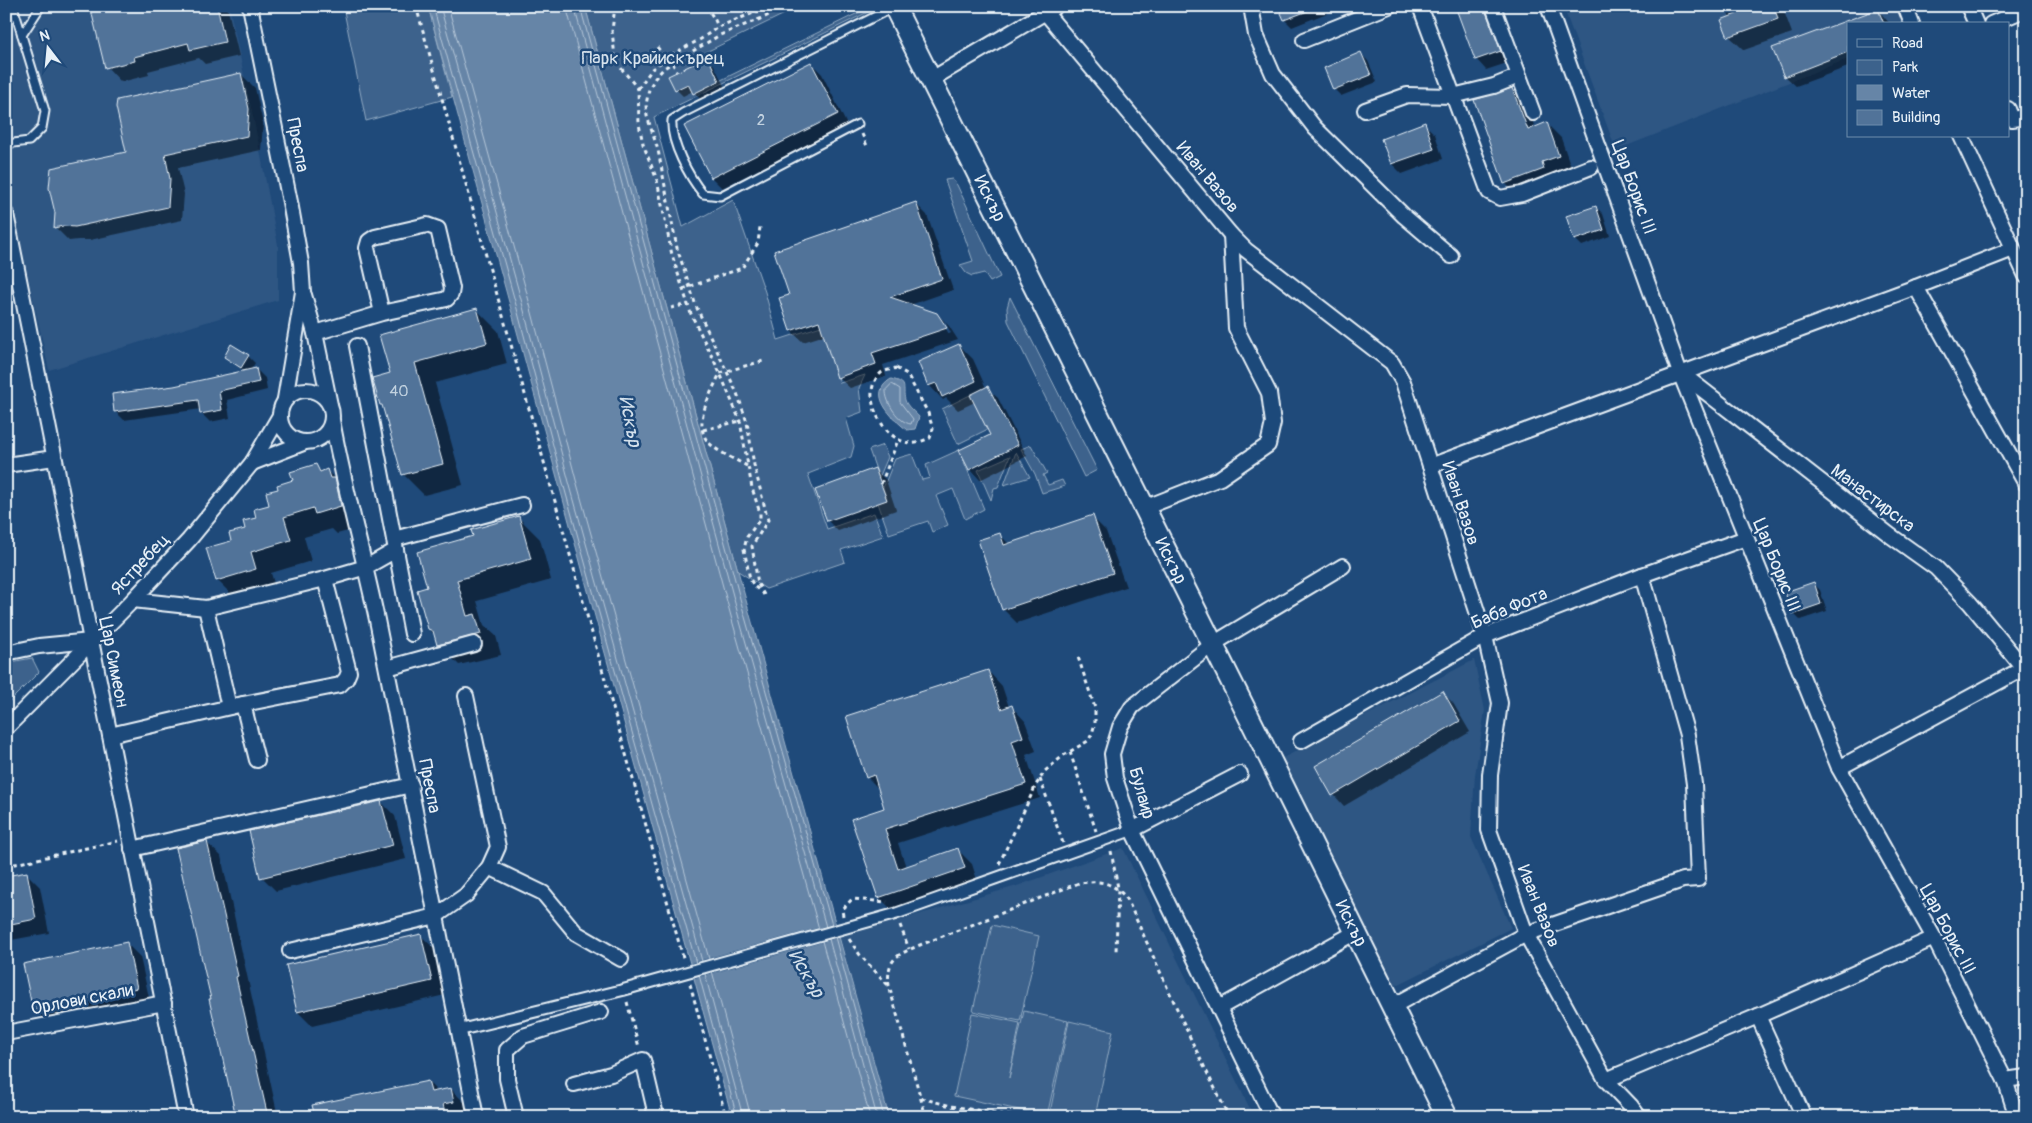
<svg xmlns="http://www.w3.org/2000/svg" width="2032" height="1123" font-family="Pangolin,sans-serif">
<rect width="100%" height="100%" fill="#1f4a7a"/>
<filter id="ink" filterUnits="userSpaceOnUse"><feTurbulence type="fractalNoise" baseFrequency=".02" numOctaves="2"/><feDisplacementMap in="SourceGraphic" scale="10" xChannelSelector="R" yChannelSelector="G"/><feConvolveMatrix kernelMatrix="1 2 1 2 8 2 1 2 1" color-interpolation-filters="sRGB"/></filter>
<g filter="url(#ink)">
<!-- built -->
<g fill="#2e5683">
<polygon points="6,6 229,6 256,130 278,245 278,300 49,370 6,179"/>
<polygon points="1563,6 1898,6 1905,24 1848,24 1848,59 1616,150"/>
<polygon points="1474,660 1485,710 1475,775 1471,837 1511,928 1391,988 1281,759"/>
<polygon points="1123,848 1254,1117 889,1117 840,937 1017,886"/>
</g>
<!-- green -->
<g fill="#3c628c" stroke="#92aac2">
<polygon points="343,6 428,6 452,97 366,121"/>
<polygon points="585,6 801,6 706,52 719,81 864,10 863,6 868,6 870,11 654,117 683,227 733,200 765,292 778,340 821,326 840,383 865,375 859,388 862,412 846,418 854,446 851,457 808,474 827,529 874,513 883,536 841,550 845,562 766,589 738,571"/>
<polygon points="952,179 957,185 1000,277 990,282 984,273 972,276 966,273 960,265 973,261 945,180"/>
<polygon points="1010,297 1097,470 1084,477 1008,321 1007,308"/>
<polygon points="970,395 988,429 958,444 942,409"/>
<polygon points="883,445 888,457 879,478 869,450"/>
<polygon points="1031,445 1047,473 1043,475 1048,485 1062,480 1065,486 1042,493 1035,474 1021,449"/>
<polygon points="959,450 984,509 965,519 953,489 936,496 948,525 932,532 928,521 889,534 878,503 887,499 883,488 895,459 912,454 922,480 930,478 926,465"/>
<polygon points="1016,452 1030,477 1004,485"/>
<polygon points="1010,456 998,487 994,488 991,500 978,470"/>
<polygon points="32,658 39,672 6,705 6,663"/>
<polygon points="992,925 1039,936 1020,1021 973,1011"/>
<polygon points="1024,1011 1068,1021 1047,1116 954,1096 972,1013 1020,1023 1009,1078"/>
<polygon points="1069,1021 1113,1031 1095,1117 1049,1117"/>
</g>
<!-- water -->
<g fill="#6685a7" stroke="#9ab0c7">
<polygon points="428,6 585,6 750,615 889,1117 732,1117"/>
<path d="M891,379C909,383 902,387 905,400C907,407 915,412 919,417L915,429L907,430C892,418 866,394 891,379Z"/>
</g>
<!-- pier -->
<polygon fill="#1f4a7a" points="836,923 840,937 695,978 691,963"/>
<!-- shadow -->
<g fill="#0007" fill-rule="evenodd">
<polygon points="92,6 227,6 239,56 205,64 199,58 148,71 149,75 121,82 107,67"/>
<polygon points="1280,6 1324,6 1327,13 1292,27 1285,20"/>
<polygon points="1456,6 1493,6 1510,62 1486,70 1476,59"/>
<polygon points="1726,6 1782,6 1792,33 1744,50 1729,36 1730,18"/>
<polygon points="1880,6 1898,6 1885,11"/>
<polygon points="1878,10 1890,24 1848,24 1848,67 1796,86 1785,76 1774,49"/>
<polygon points="1361,54 1368,61 1377,82 1341,96 1334,89"/>
<polygon points="707,58 714,65 725,88 701,100 693,91 683,96 676,89"/>
<polygon points="811,63 822,74 847,125 722,188 712,178"/>
<polygon points="241,74 255,88 263,124 261,150 178,168 184,194 182,220 90,240 78,240 69,241 55,227 127,153"/>
<polygon points="1512,89 1526,104 1535,128 1547,124 1561,138 1572,170 1519,197 1505,183"/>
<polygon points="1424,124 1435,134 1443,159 1402,174 1392,164 1383,139"/>
<path d="M916,204L927,215L953,290L910,305L937,314L949,326L958,340L883,365L886,376L850,388L838,377L825,335L803,342L791,331L780,299L790,296ZM942,322H945L951,333L949,334Z"/>
<polygon points="1596,207 1603,214 1610,236 1582,246 1575,239"/>
<polygon points="477,310 498,331 507,364 435,383 463,485 424,495 403,474 385,408 381,405 391,374"/>
<polygon points="959,345 973,359 986,388 998,398 1027,456 980,480 970,469 992,435 975,402 958,410 946,398 943,400 929,385"/>
<polygon points="248,356 255,363 250,371 256,369 265,378 267,390 227,400 230,418 210,422 201,413 201,409 124,420 115,411 175,387 245,372 226,357"/>
<polygon points="315,466 322,472 327,471 348,491 362,527 337,534 332,529 304,537 311,561 271,573 276,590 238,601 217,580 232,542 271,506 279,489"/>
<polygon points="875,470 886,480 896,510 838,531 828,521 817,491"/>
<polygon points="1092,517 1106,531 1126,587 1017,623 1003,609 999,534 1009,544"/>
<polygon points="519,518 540,539 551,580 477,601 484,625 496,636 501,655 459,665 438,644 436,636 429,629 429,588 475,537"/>
<polygon points="1813,583 1820,590 1827,611 1800,620 1793,613"/>
<polygon points="988,671 1002,686 1009,707 1011,706 1025,721 1036,751 1026,755 1040,798 898,843 906,867 958,850 972,864 978,883 893,911 879,897 886,809 880,790 867,777"/>
<polygon points="1443,693 1453,703 1470,732 1344,806 1334,795 1316,766"/>
<polygon points="381,802 395,816 406,859 276,891 262,877"/>
<polygon points="206,842 221,856 278,1117 237,1117 177,849"/>
<polygon points="26,873 40,887 49,933 6,941 6,877"/>
<polygon points="420,935 435,949 445,995 312,1026 298,1012"/>
<polygon points="126,943 140,957 150,1002 49,1024 34,1010"/>
<polygon points="428,1082 438,1092 451,1089 465,1103 467,1115 316,1117"/>
</g>
<g fill="none" stroke-linecap="round" stroke-linejoin="round">
<!-- shore -->
<g stroke="#b4c6d8" stroke-width="1">
<polyline points="433,6 516,305 563,483 696,963"/>
<polyline points="440,6 522,303 569,482 702,961"/>
<polyline points="448,6 529,301 576,480 709,959"/>
<polyline points="566,6 732,620 819,929"/>
<polyline points="574,6 739,618 826,927"/>
<polyline points="580,6 745,617 832,925"/>
<path d="M892,384L900,389V402L913,419L911,424C899,423 885,402 886,390Z"/>
<polyline points="835,937 884,1117"/>
<polyline points="829,939 877,1117"/>
<polyline points="822,941 870,1117"/>
<polyline points="712,971 751,1117"/>
<polyline points="705,974 743,1117"/>
<polyline points="699,975 737,1117"/>
</g>
</g>
<!-- building -->
<g fill="#517399" stroke="#e8f1f8">
<polygon points="90,6 217,6 225,42 190,50 188,43 134,57 135,61 105,68"/>
<polygon points="1278,6 1318,6 1318,7 1284,20"/>
<polygon points="1455,6 1484,6 1501,51 1475,60"/>
<polygon points="1736,6 1774,6 1778,19 1728,37 1721,20 1739,13"/>
<polygon points="1878,9 1884,24 1848,24 1848,52 1784,77 1772,48"/>
<polygon points="1361,52 1371,75 1333,90 1324,68"/>
<polygon points="708,57 719,81 693,94 688,84 675,90 668,76"/>
<polygon points="811,62 838,114 711,178 684,126"/>
<polygon points="241,73 249,109 247,136 165,154 170,179 168,207 75,227 63,226 54,228 55,213 49,188 51,168 126,152 116,107 117,100"/>
<polygon points="1512,88 1528,130 1547,122 1559,156 1542,162 1544,169 1504,184 1474,100"/>
<polygon points="1425,122 1434,149 1391,164 1381,139"/>
<polygon points="916,202 942,279 890,297 937,313 947,328 872,353 876,364 837,378 819,321 790,331 779,298 789,295 774,251"/>
<polygon points="1596,206 1604,230 1574,240 1566,216"/>
<polygon points="477,308 487,343 415,363 443,464 402,475 382,405 380,405 372,378 390,373 379,335"/>
<polygon points="231,344 249,355 241,368 224,357"/>
<polygon points="959,344 976,381 942,397 936,383 928,386 918,362"/>
<polygon points="256,368 259,382 219,391 222,410 200,414 198,400 114,412 112,394 174,386"/>
<polygon points="988,386 1018,445 969,470 959,450 990,435 970,395"/>
<polygon points="316,464 320,472 327,469 330,478 335,478 341,506 315,514 313,508 284,517 291,540 251,552 256,569 216,581 206,548 231,541 229,533 245,529 243,521 256,518 254,509 269,505 266,492 278,489 277,485 293,480 290,472"/>
<polygon points="875,468 887,500 827,521 815,490"/>
<polygon points="1093,515 1113,573 1002,610 978,540 1000,533 1004,545"/>
<polygon points="519,516 531,559 457,580 467,616 475,614 481,634 437,645 433,631 428,629 417,590 427,587 417,552 473,536 471,530"/>
<polygon points="1814,582 1821,604 1792,614 1785,592"/>
<polygon points="988,670 1001,709 1012,705 1023,737 1012,741 1026,784 885,829 898,869 958,848 965,868 878,898 851,819 884,808 874,775 866,778 846,716"/>
<polygon points="1443,691 1460,721 1332,796 1315,766"/>
<polygon points="381,801 393,845 260,878 249,831"/>
<polygon points="207,841 238,976 236,977 268,1117 236,1117 209,999 211,999 176,848"/>
<polygon points="27,872 36,919 6,925 6,876"/>
<polygon points="421,934 432,981 297,1012 286,965"/>
<polygon points="127,942 137,988 33,1011 23,964"/>
<polygon points="428,1081 431,1092 451,1088 454,1102 443,1104 446,1117 315,1117 312,1105"/>
</g>
<g fill="none" stroke-linecap="round" stroke-linejoin="round">
<!-- service casing -->
<g stroke="#e8f1f8" stroke-width="11">
<g id="service">
<polyline points="22,35 41,6"/>
<path d="M858,124L720,196L703,194C689,177 670,142 672,120L683,113L894,7"/>
<polyline points="6,144 29,141 42,128 45,111 13,6"/>
</g>
</g>
<!-- pedestrian casing -->
<g stroke="#e8f1f8" stroke-width="14">
<polyline id="pedestrian" points="460,1030 623,990 895,914 1132,830"/>
</g>
<!-- minor casing -->
<g stroke="#e8f1f8" stroke-width="18">
<g id="minor">
<polyline points="250,6 290,202 301,263 303,292 285,399"/>
<polyline points="1045,6 1045,12 1231,235 1246,250 1392,363 1403,382 1485,636 1500,703 1490,775 1489,830 1526,934 1606,1080 1631,1106 1639,1117"/>
<polyline points="1251,6 1256,35 1273,74 1315,128 1404,216 1451,256"/>
<polyline points="1420,6 1489,192 1500,198 1522,194 1591,167"/>
<polyline points="1493,6 1533,113"/>
<polyline points="1548,6 1680,373 1839,768 1934,938 2005,1080 2017,1117"/>
<polyline points="1905,6 1912,24"/>
<polyline points="1968,6 1976,24"/>
<polyline points="1991,24 2026,9"/>
<polyline points="1304,40 1389,6"/>
<polyline points="930,80 1056,6"/>
<polyline points="2008,109 2012,119 2026,117"/>
<polyline points="1365,110 1407,95 1453,96 1494,86 1519,76"/>
<polyline points="1961,136 2026,276"/>
<polyline points="6,214 186,1117"/>
<polyline points="1916,287 2026,484"/>
<polyline points="304,295 315,333 330,405"/>
<polyline points="315,333 382,313 447,299 451,294 452,288 438,229 427,225 375,237 369,241 367,248 382,313"/>
<polyline points="1681,373 1891,536 1936,568 1970,603 2026,671"/>
<circle cx="306" cy="416" r="26"/>
<path d="M332,420C344,487 363,553 377,620C411,785 443,951 476,1117"/>
<polyline points="252,463 303,443"/>
<polyline points="6,465 54,458"/>
<polyline points="1430,466 1916,287 2013,249"/>
<polyline points="1144,508 1220,478 1268,445 1273,423 1269,393 1236,328 1231,235"/>
<polyline points="394,539 522,505"/>
<polyline points="396,550 412,634"/>
<polyline points="133,600 206,608 325,579"/>
<polyline points="206,608 229,707"/>
<polyline points="6,653 39,646 91,641"/>
<polyline points="387,668 474,644"/>
<polyline points="243,704 340,685 346,679 349,672 325,579 366,567 396,550 357,346"/>
<polyline points="6,728 133,600 189,540 252,463 279,417"/>
<polyline points="110,735 243,704 257,760"/>
<polyline points="1301,741 1485,636 1642,575 1746,538"/>
<polyline points="1839,768 2026,667"/>
<polyline points="1132,830 1240,774"/>
<polyline points="132,849 411,785"/>
<polyline points="489,867 543,893 576,933 621,959"/>
<polyline points="290,951 436,916 466,895 489,867 498,847 466,696"/>
<polyline points="1393,1006 1526,934 1683,880 1698,879 1694,784 1687,735 1642,575"/>
<polyline points="1219,1008 1356,932"/>
<polyline points="1758,1016 1804,1117"/>
<polyline points="6,1033 164,1003"/>
<polyline points="1606,1080 1758,1016 1934,938"/>
<polyline points="2005,1080 2026,1077"/>
<polyline points="574,1084 611,1074 643,1060 655,1111 652,1117"/>
<polyline points="516,1117 507,1079 507,1050 523,1036 601,1012"/>
<polyline points="1272,1117 1132,830 1115,778 1112,754 1120,727 1132,707 1213,644 1343,566"/>
</g>
</g>
<!-- secondary casing -->
<g stroke="#e8f1f8" stroke-width="24">
<g id="secondary">
<path id="s1" d="M894,6L1270,759L1447,1117"/>
</g>
</g>
<!-- path -->
<g stroke="#e8f1f8" stroke-width="3" stroke-dasharray="4 4" stroke-linecap="butt">
<polyline points="416,6 684,961"/>
<polyline points="615,6 612,31 615,57 621,68 638,89 639,124 643,144 657,180 672,255 691,314 720,373 740,421 752,488 760,513 760,519 747,537 744,549 750,579 754,586 761,592"/>
<polyline points="706,6 715,20 718,27"/>
<polyline points="657,47 666,58"/>
<polyline points="669,56 677,72"/>
<polyline points="638,89 652,69 669,56 701,39 718,27 771,6"/>
<polyline points="862,134 867,146"/>
<polyline points="683,289 742,268 758,243 760,227"/>
<polyline points="671,308 688,304"/>
<path d="M896,368L907,374L928,413L933,429L930,438C924,440 917,444 911,443C885,443 857,394 881,373C885,370 891,370 896,368Z"/>
<polyline points="703,430 740,421"/>
<path d="M747,466C735,459 719,453 709,443C691,424 712,392 720,373L763,361"/>
<polyline points="881,484 898,440"/>
<polyline points="764,595 758,584 752,546 768,520 754,465 747,422 737,393 696,306 677,248 658,150 647,116 646,105 649,89 655,78 664,68 720,35 765,17 786,6"/>
<polyline points="1070,752 1096,831"/>
<polyline points="1040,779 1063,843"/>
<polyline points="1111,851 1118,888 1116,952"/>
<polyline points="999,864 1036,785 1045,771 1064,755 1088,741 1092,734 1095,723 1095,708 1078,657"/>
<polyline points="6,866 118,841"/>
<polyline points="843,916 842,910 852,899 887,902"/>
<polyline points="900,925 909,949"/>
<polyline points="849,939 860,955 888,985"/>
<polyline points="690,984 726,1117"/>
<polyline points="627,1002 639,1047"/>
<polyline points="921,1098 951,1106 1018,1117"/>
<path d="M926,1117L889,986C886,958 897,955 920,945L1079,883C1101,880 1113,882 1127,899L1194,1046L1229,1117"/>
</g>
<!-- service -->
<use href="#service" stroke="#1f4a7a" stroke-width="7"/>
<!-- pedestrian -->
<use href="#pedestrian" stroke="#1f4a7a" stroke-width="10"/>
<!-- minor -->
<use href="#minor" stroke="#1f4a7a" stroke-width="14"/>
<!-- secondary -->
<use href="#secondary" stroke="#1f4a7a" stroke-width="20"/>
</g>
</g>
<g text-anchor="middle" stroke-width="5" stroke-linejoin="round" paint-order="stroke">
<!-- number labels -->
<g font-size="15" fill="#c2d2e0">
<text x="761" y="125">2</text>
<text x="399" y="396">40</text>
</g>
<!-- park labels -->
<g font-size="18" fill="#d7e3ed" stroke="#1f4a7a">
<text x="653" y="64">Парк Крайискърец</text>
</g>
<!-- street labels -->
<g font-size="18" fill="#e8f1f8" stroke="#1f4a7a">
<text transform="translate(298 145) rotate(79)" y="6">Преспа</text>
<text transform="translate(1208 177) rotate(50)" y="6">Иван Вазов</text>
<text transform="translate(1634 187) rotate(70)" y="6">Цар Борис III</text>
<text dy="6" stroke="none"><textPath href="#s1" startOffset="215">Искър</textPath></text>
<text transform="translate(1873 498) rotate(37)" y="6">Манастирска</text>
<text transform="translate(1461 503) rotate(72)" y="6">Иван Вазов</text>
<text dy="6" stroke="none"><textPath href="#s1" startOffset="620">Искър</textPath></text>
<text transform="translate(140 564) rotate(-47)" y="6">Ястребец</text>
<text transform="translate(1777 565) rotate(68)" y="6">Цар Борис III</text>
<text transform="translate(1509 608) rotate(-23)" y="6">Баба Фота</text>
<text transform="translate(114 662) rotate(79)" y="6">Цар Симеон</text>
<text transform="translate(430 786) rotate(79)" y="6">Преспа</text>
<text transform="translate(1142 793) rotate(74)" y="6">Булаир</text>
<text transform="translate(1539 906) rotate(68)" y="6">Иван Вазов</text>
<text dy="6" stroke="none"><textPath href="#s1" startOffset="1025">Искър</textPath></text>
<text transform="translate(1948 929) rotate(62)" y="6">Цар Борис III</text>
<text transform="translate(82 999) rotate(-11)" y="6">Орлови скали</text>
</g>
<!-- water labels -->
<g font-size="19" font-style="italic" fill="#d4e1ec" stroke="#1f4a7a">
<text transform="translate(631 421) rotate(79)" y="7">Искър</text>
<text transform="translate(807 973) rotate(60)" y="7">Искър</text>
</g>
</g>
<!-- margin -->
<rect width="2032" height="1123" fill="none" stroke="#1f4a7a" stroke-width="25"/>
<rect x="12" y="12" width="2007" height="1098" fill="none" stroke="#e8f1f8" stroke-width="2" filter="url(#ink)"/>
<!-- legend -->
<rect x="1847" y="22" width="162" height="115" fill="#1f4a7a" stroke="#6f8dac"/>
<rect x="1857" y="39" width="25" height="8" fill="#1f4a7a" stroke="#6f8dac"/>
<text x="1892" y="48" font-size="15" fill="#e8f1f8">Road</text>
<rect x="1857" y="60" width="25" height="15" fill="#3c628c" stroke="#6f8dac"/>
<text x="1892" y="72" font-size="15" fill="#e8f1f8">Park</text>
<rect x="1857" y="85" width="25" height="15" fill="#6685a7" stroke="#6f8dac"/>
<text x="1892" y="98" font-size="15" fill="#e8f1f8">Water</text>
<rect x="1857" y="110" width="25" height="15" fill="#517399" stroke="#6f8dac"/>
<text x="1892" y="122" font-size="15" fill="#e8f1f8">Building</text>
<!-- north arrow -->
<g transform="translate(48 48) rotate(344)" stroke="#1f4a7a" stroke-width="4" paint-order="stroke">
<path d="M0-4L9 19L0 12L-9 19Z" fill="#e8f1f8"/>
<text y="-8" font-size="14" font-weight="bold" text-anchor="middle" fill="#e8f1f8">N</text>
</g>
</svg>
